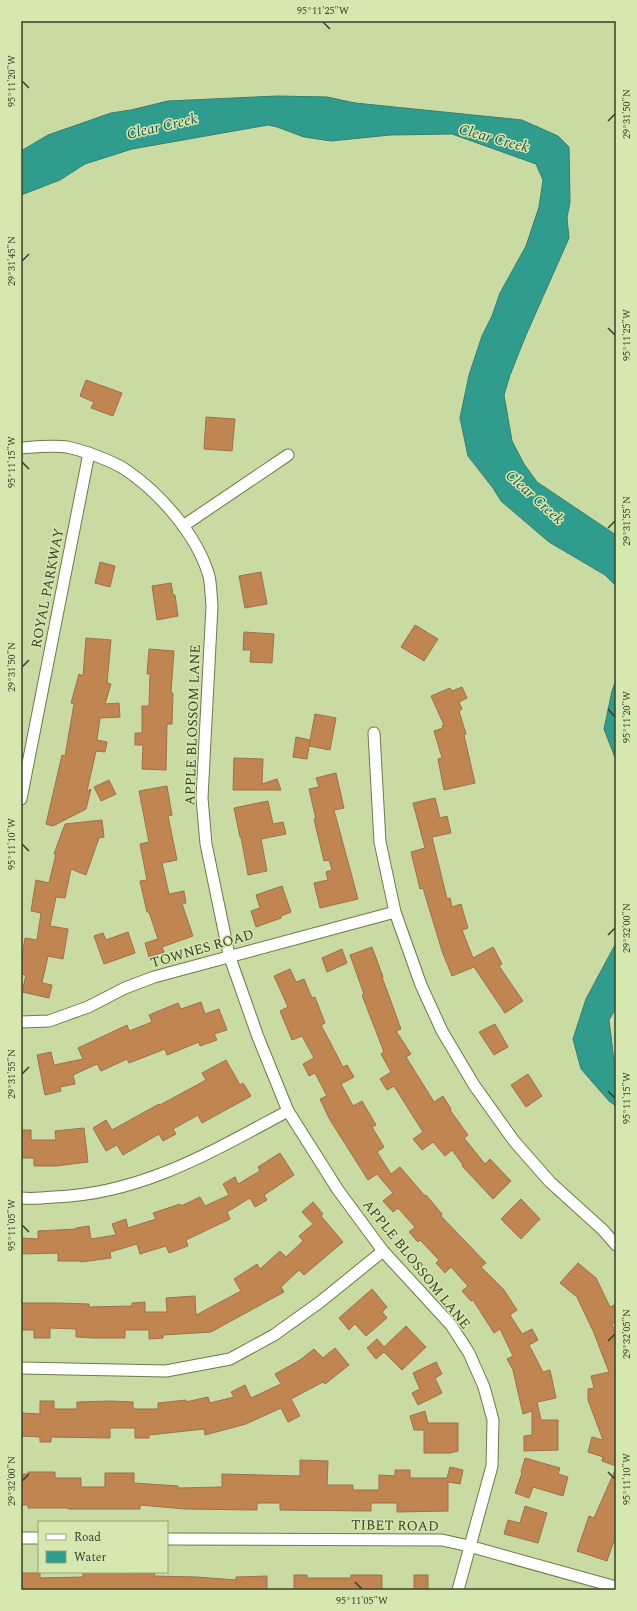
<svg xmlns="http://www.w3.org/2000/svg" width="637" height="1611" font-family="Spectral,serif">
<rect width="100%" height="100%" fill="#c9daa2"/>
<!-- water -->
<g fill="#309c8d" stroke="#33806f">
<polygon points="277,96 327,97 355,103 522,120 558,136 569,147 570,202 567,218 569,238 526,335 510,375 504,395 512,441 524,464 537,482 616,535 616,586 605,575 549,542 501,501 493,488 468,456 460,418 469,375 482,336 492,316 500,293 526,246 539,207 543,180 536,164 452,134 390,135 331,141 304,137 277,127 268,125 132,149 85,164 60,180 21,195 21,151 48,135 111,113 131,110 168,101"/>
<polygon points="616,680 616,760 604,729 612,691"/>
<polygon points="616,943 616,1008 609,1020 614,1061 616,1063 616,1106 609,1101 581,1069 573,1039 586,999"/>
</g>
<!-- building -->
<g fill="#c08551" stroke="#9d714c">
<polygon points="86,380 122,393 113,416 91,408 94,402 80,396"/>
<polygon points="206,417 235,419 232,451 204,449"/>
<polygon points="100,562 115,566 110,587 95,583"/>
<polygon points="261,572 267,604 245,608 239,576"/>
<polygon points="171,583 173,595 175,595 178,616 157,620 152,586"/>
<polygon points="415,625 438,639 424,661 401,647"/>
<polygon points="244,632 274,634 272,663 250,662 251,650 243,650"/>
<polygon points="86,638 111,640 107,683 111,684 105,704 119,703 120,717 100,718 97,740 107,742 105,752 96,751 87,791 91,789 86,809 53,826 46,824 62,755 65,756 74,704 71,703 79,674 83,676"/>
<polygon points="149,649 174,651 171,693 173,693 172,724 167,724 166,770 142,769 143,745 135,745 135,733 142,733 142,706 149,706 150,674 147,674"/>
<polygon points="462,687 467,698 459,702 462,709 459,711 466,734 464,735 475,783 444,790 438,759 442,758 434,731 443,728 442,726 444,725 431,696 450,688 452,691"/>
<polygon points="315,714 336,718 330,750 309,746"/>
<polygon points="296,737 310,740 307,759 293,757"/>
<polygon points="234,758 263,759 262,784 277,779 281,790 233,790"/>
<polygon points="336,773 344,808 334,810 358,899 320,908 314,883 328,880 326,872 332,870 329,860 324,861 314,819 316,819 309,789 319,787 316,778"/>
<polygon points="109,780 116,794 101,801 94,787"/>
<polygon points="167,786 172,815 168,816 177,860 162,863 169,894 184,891 186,903 182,904 193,936 162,947 164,952 149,957 145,943 158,939 149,912 147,912 140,881 147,880 140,844 149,842 139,791"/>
<polygon points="435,798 440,818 447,816 451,833 432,837 447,899 450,898 452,907 461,904 468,928 462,930 473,958 493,947 502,964 499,966 523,1001 505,1013 474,967 452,976 442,951 423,888 420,889 411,852 425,848 413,803"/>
<polygon points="268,801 273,824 283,822 286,834 261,839 267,871 248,875 241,837 240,837 234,808"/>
<polygon points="102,820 104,837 99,838 86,875 71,869 65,898 56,897 50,926 68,929 63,959 48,956 42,983 52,985 49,998 22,992 26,975 21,974 21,962 25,938 37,940 41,913 31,911 36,880 49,883 56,854 54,854 65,824"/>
<polygon points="282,886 291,912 281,916 281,918 256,927 251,911 260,908 256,895"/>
<polygon points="128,932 135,953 104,964 94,936 103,933 106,940"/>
<polygon points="372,947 383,977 382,977 401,1029 396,1031 411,1054 406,1057 434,1102 443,1096 451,1109 450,1110 468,1135 464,1138 485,1164 490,1159 511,1181 493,1199 462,1166 463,1165 452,1150 445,1156 433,1142 422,1150 413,1139 423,1132 394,1086 387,1090 380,1079 391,1072 381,1054 384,1052 362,995 364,994 350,955"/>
<polygon points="342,949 347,963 327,972 322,958"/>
<polygon points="290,969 296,982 304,979 312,998 315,997 325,1023 321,1025 343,1067 347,1065 354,1077 341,1084 353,1106 362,1101 376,1125 372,1127 384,1147 377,1152 391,1174 400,1167 425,1196 426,1195 442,1214 441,1216 486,1263 481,1267 504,1290 517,1310 510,1315 522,1334 532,1329 538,1340 529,1345 543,1372 550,1370 556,1398 537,1402 541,1420 558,1420 558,1450 524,1451 524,1436 532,1435 532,1411 523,1414 513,1370 507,1359 513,1356 500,1329 494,1333 473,1300 471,1301 462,1291 468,1286 451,1267 445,1273 436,1263 439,1260 420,1240 418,1242 409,1232 415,1227 398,1208 393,1212 383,1201 393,1193 377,1174 368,1180 330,1120 320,1099 327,1096 315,1073 309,1076 303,1064 314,1058 302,1036 292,1040 280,1011 288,1007 274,976"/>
<polygon points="201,1002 205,1014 219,1009 227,1030 214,1034 217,1040 200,1046 199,1042 167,1055 165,1049 129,1063 127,1059 101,1071 97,1064 73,1075 75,1084 60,1087 61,1091 45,1095 37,1055 51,1052 54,1065 83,1059 78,1048 127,1025 129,1031 152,1022 149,1015 178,1003 181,1009"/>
<polygon points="495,1024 508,1047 494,1055 479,1032"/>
<polygon points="226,1060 240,1085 243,1083 251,1096 202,1123 198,1115 173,1129 176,1134 163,1141 159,1134 123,1155 117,1145 106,1151 93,1128 106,1120 112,1130 159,1104 160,1105 206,1080 202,1073"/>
<polygon points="528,1074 542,1096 526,1107 511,1085"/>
<polygon points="84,1128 88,1162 56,1166 34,1166 34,1158 21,1158 21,1130 31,1130 31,1140 56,1140 55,1131"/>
<polygon points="280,1153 294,1175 264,1195 267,1200 255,1207 250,1198 227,1212 230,1219 186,1240 188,1246 169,1253 166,1246 140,1254 137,1244 110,1252 111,1258 81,1262 80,1261 58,1261 58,1253 21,1254 21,1238 38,1239 38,1231 76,1229 76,1228 89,1226 91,1239 116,1235 112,1224 126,1219 128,1228 156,1219 153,1213 180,1204 181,1206 200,1197 205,1206 229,1195 223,1184 235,1177 238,1184 260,1171 258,1167"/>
<polygon points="521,1199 540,1219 521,1239 501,1219"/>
<polygon points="313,1202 323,1214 321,1216 343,1242 304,1275 299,1270 281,1287 284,1292 211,1332 163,1335 163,1338 149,1339 149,1330 125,1330 125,1338 93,1338 76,1337 76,1329 50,1328 50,1338 34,1338 34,1330 21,1330 21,1303 59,1303 89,1304 89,1307 132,1306 132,1303 145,1302 145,1312 167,1312 166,1298 195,1296 196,1315 241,1291 234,1279 257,1264 260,1269 280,1251 286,1257 303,1241 299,1236 313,1224 302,1212"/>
<polygon points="578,1263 596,1278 610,1307 616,1304 616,1322 612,1324 616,1334 616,1466 602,1461 603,1457 588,1452 592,1437 603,1440 588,1400 588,1389 594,1388 591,1376 609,1372 594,1333 577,1297 560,1283"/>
<polygon points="372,1289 387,1307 382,1312 387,1318 366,1336 355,1324 349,1330 339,1318"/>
<polygon points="406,1326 426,1347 402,1370 384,1352 376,1359 367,1348 377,1339 384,1347"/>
<polygon points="335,1348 349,1365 325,1384 323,1382 291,1399 300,1416 288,1422 281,1408 246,1424 205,1435 204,1429 149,1435 149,1438 135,1438 135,1428 110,1428 110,1438 51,1437 51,1442 40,1442 40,1437 21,1436 21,1413 40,1414 40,1401 54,1401 54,1409 77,1409 77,1402 110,1401 133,1402 133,1409 158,1409 158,1403 186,1400 186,1402 208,1397 210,1403 234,1397 231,1392 245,1385 251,1398 281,1384 275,1374 300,1360 314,1349 323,1358"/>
<polygon points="436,1362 442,1374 435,1378 442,1393 418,1405 412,1393 420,1389 413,1373"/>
<polygon points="425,1411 428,1423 458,1423 458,1451 450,1453 424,1453 424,1430 414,1430 410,1416"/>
<polygon points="525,1458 560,1468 558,1474 568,1477 563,1496 533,1487 529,1498 515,1493 522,1473 521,1472"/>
<polygon points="300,1460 328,1461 327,1485 353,1485 353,1490 379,1490 379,1475 395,1476 395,1470 410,1470 410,1478 447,1478 450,1467 463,1470 460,1484 448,1482 448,1511 397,1512 397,1503 371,1503 371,1511 280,1510 280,1503 257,1503 257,1510 185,1509 140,1505 140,1509 68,1509 68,1508 28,1508 28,1505 21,1505 21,1474 28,1474 28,1472 55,1472 55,1478 81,1478 81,1487 105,1487 105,1473 134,1473 134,1483 178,1486 178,1488 222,1487 222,1474 300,1476"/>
<polygon points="616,1468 616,1535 607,1561 577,1551 589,1516 594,1518"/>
<polygon points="525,1506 547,1513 538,1543 504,1534 508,1520 520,1523"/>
<polygon points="83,1572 155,1573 154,1576 196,1577 236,1580 236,1577 267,1576 267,1590 114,1589 114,1590 21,1590 21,1573 40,1573 40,1578 83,1577"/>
<polygon points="294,1575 307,1575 307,1578 351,1578 351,1575 382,1575 382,1590 294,1590"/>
<rect x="414" y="1575" width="14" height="15"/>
</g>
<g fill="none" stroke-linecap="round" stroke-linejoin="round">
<!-- minor casing -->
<g stroke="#6d7b47" stroke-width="13">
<g id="minor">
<path d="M21,448C34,447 54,445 67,447C82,450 113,461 126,470C160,493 197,535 209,576C211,585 211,596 212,606L202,798L206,844L229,955L258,1037L288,1111L338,1190L383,1251L451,1325L469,1353L484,1387L493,1420L492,1466L458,1590"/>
<polyline points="183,526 288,455"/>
<polyline points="374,733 380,842 395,912 421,985 442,1031 474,1085 514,1141 550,1182 603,1230 616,1245"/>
<polyline points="21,799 89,453"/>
<polyline points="21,1022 49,1021 88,1007 125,988 154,977 395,912"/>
<path d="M21,1198C32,1199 44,1198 54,1197C142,1194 213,1151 288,1111"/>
<polyline points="21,1368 166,1371 230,1359 274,1335 320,1302 383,1251"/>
<polyline points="21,1538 39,1538"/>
<polyline points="167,1539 442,1540 469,1546 616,1587"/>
</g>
</g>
<!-- minor -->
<use href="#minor" stroke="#fff" stroke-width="11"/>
</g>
<!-- ticks -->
<path fill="none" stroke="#394029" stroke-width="1.5" d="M323,22L330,29M22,81L29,88M608,121L615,114M22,261L29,254M608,328L615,335M22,462L29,469M608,528L615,521M22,667L29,660M608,709L615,717M22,844L29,851M608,935L615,928M22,1074L29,1067M608,1091L615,1098M22,1225L29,1232M608,1341L615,1334M608,1472L615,1479M22,1481L29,1474M355,1582L362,1589"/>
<g text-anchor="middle" stroke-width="3" stroke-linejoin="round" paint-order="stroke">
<!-- street labels -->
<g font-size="14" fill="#394029" stroke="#d6e7af">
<text transform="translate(47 588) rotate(-79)" y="5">ROYAL PARKWAY</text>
<text transform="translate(192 725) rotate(-88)" y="5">APPLE BLOSSOM LANE</text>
<text transform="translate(202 948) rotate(-16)" y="5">TOWNES ROAD</text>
<text transform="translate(417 1264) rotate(51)" y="5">APPLE BLOSSOM LANE</text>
<text transform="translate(395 1525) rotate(1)" y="5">TIBET ROAD</text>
</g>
<!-- water labels -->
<g font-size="15" font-style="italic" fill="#28554e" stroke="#d6e7af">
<text transform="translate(162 126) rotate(-13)" y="5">Clear Creek</text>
<text transform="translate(494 138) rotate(15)" y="5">Clear Creek</text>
<text transform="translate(535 497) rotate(42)" y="5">Clear Creek</text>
</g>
</g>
<!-- border -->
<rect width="637" height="1611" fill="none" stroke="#d6e7af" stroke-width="44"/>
<!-- legend -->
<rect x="38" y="1521" width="130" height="52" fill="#d6e7af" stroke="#97a479"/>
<rect x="46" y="1534" width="20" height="6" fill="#ffffff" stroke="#97a479"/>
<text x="74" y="1541" font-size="12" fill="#394029">Road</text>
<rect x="46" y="1551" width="20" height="12" fill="#309c8d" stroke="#97a479"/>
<text x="74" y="1561" font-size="12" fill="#394029">Water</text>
<rect x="22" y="22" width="593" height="1567" fill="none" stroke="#394029" stroke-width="1.5"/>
<g font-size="10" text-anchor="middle" fill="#394029">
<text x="323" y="14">95°11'25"W</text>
<text transform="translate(11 81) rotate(-90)" y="4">95°11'20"W</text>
<text transform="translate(626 114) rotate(-90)" y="4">29°31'50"N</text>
<text transform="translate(11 261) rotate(-90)" y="4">29°31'45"N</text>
<text transform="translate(626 335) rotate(-90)" y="4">95°11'25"W</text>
<text transform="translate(11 462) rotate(-90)" y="4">95°11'15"W</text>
<text transform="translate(626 521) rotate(-90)" y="4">29°31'55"N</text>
<text transform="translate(11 667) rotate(-90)" y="4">29°31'50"N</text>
<text transform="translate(626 717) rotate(-90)" y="4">95°11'20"W</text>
<text transform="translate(11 844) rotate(-90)" y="4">95°11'10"W</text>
<text transform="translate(626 928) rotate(-90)" y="4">29°32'00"N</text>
<text transform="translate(11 1074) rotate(-90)" y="4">29°31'55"N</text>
<text transform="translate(626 1098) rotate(-90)" y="4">95°11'15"W</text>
<text transform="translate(11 1225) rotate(-90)" y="4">95°11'05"W</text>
<text transform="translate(626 1334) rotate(-90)" y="4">29°32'05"N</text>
<text transform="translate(626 1479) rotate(-90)" y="4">95°11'10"W</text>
<text transform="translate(11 1481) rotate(-90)" y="4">29°32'00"N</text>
<text x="362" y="1604">95°11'05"W</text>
</g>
</svg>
